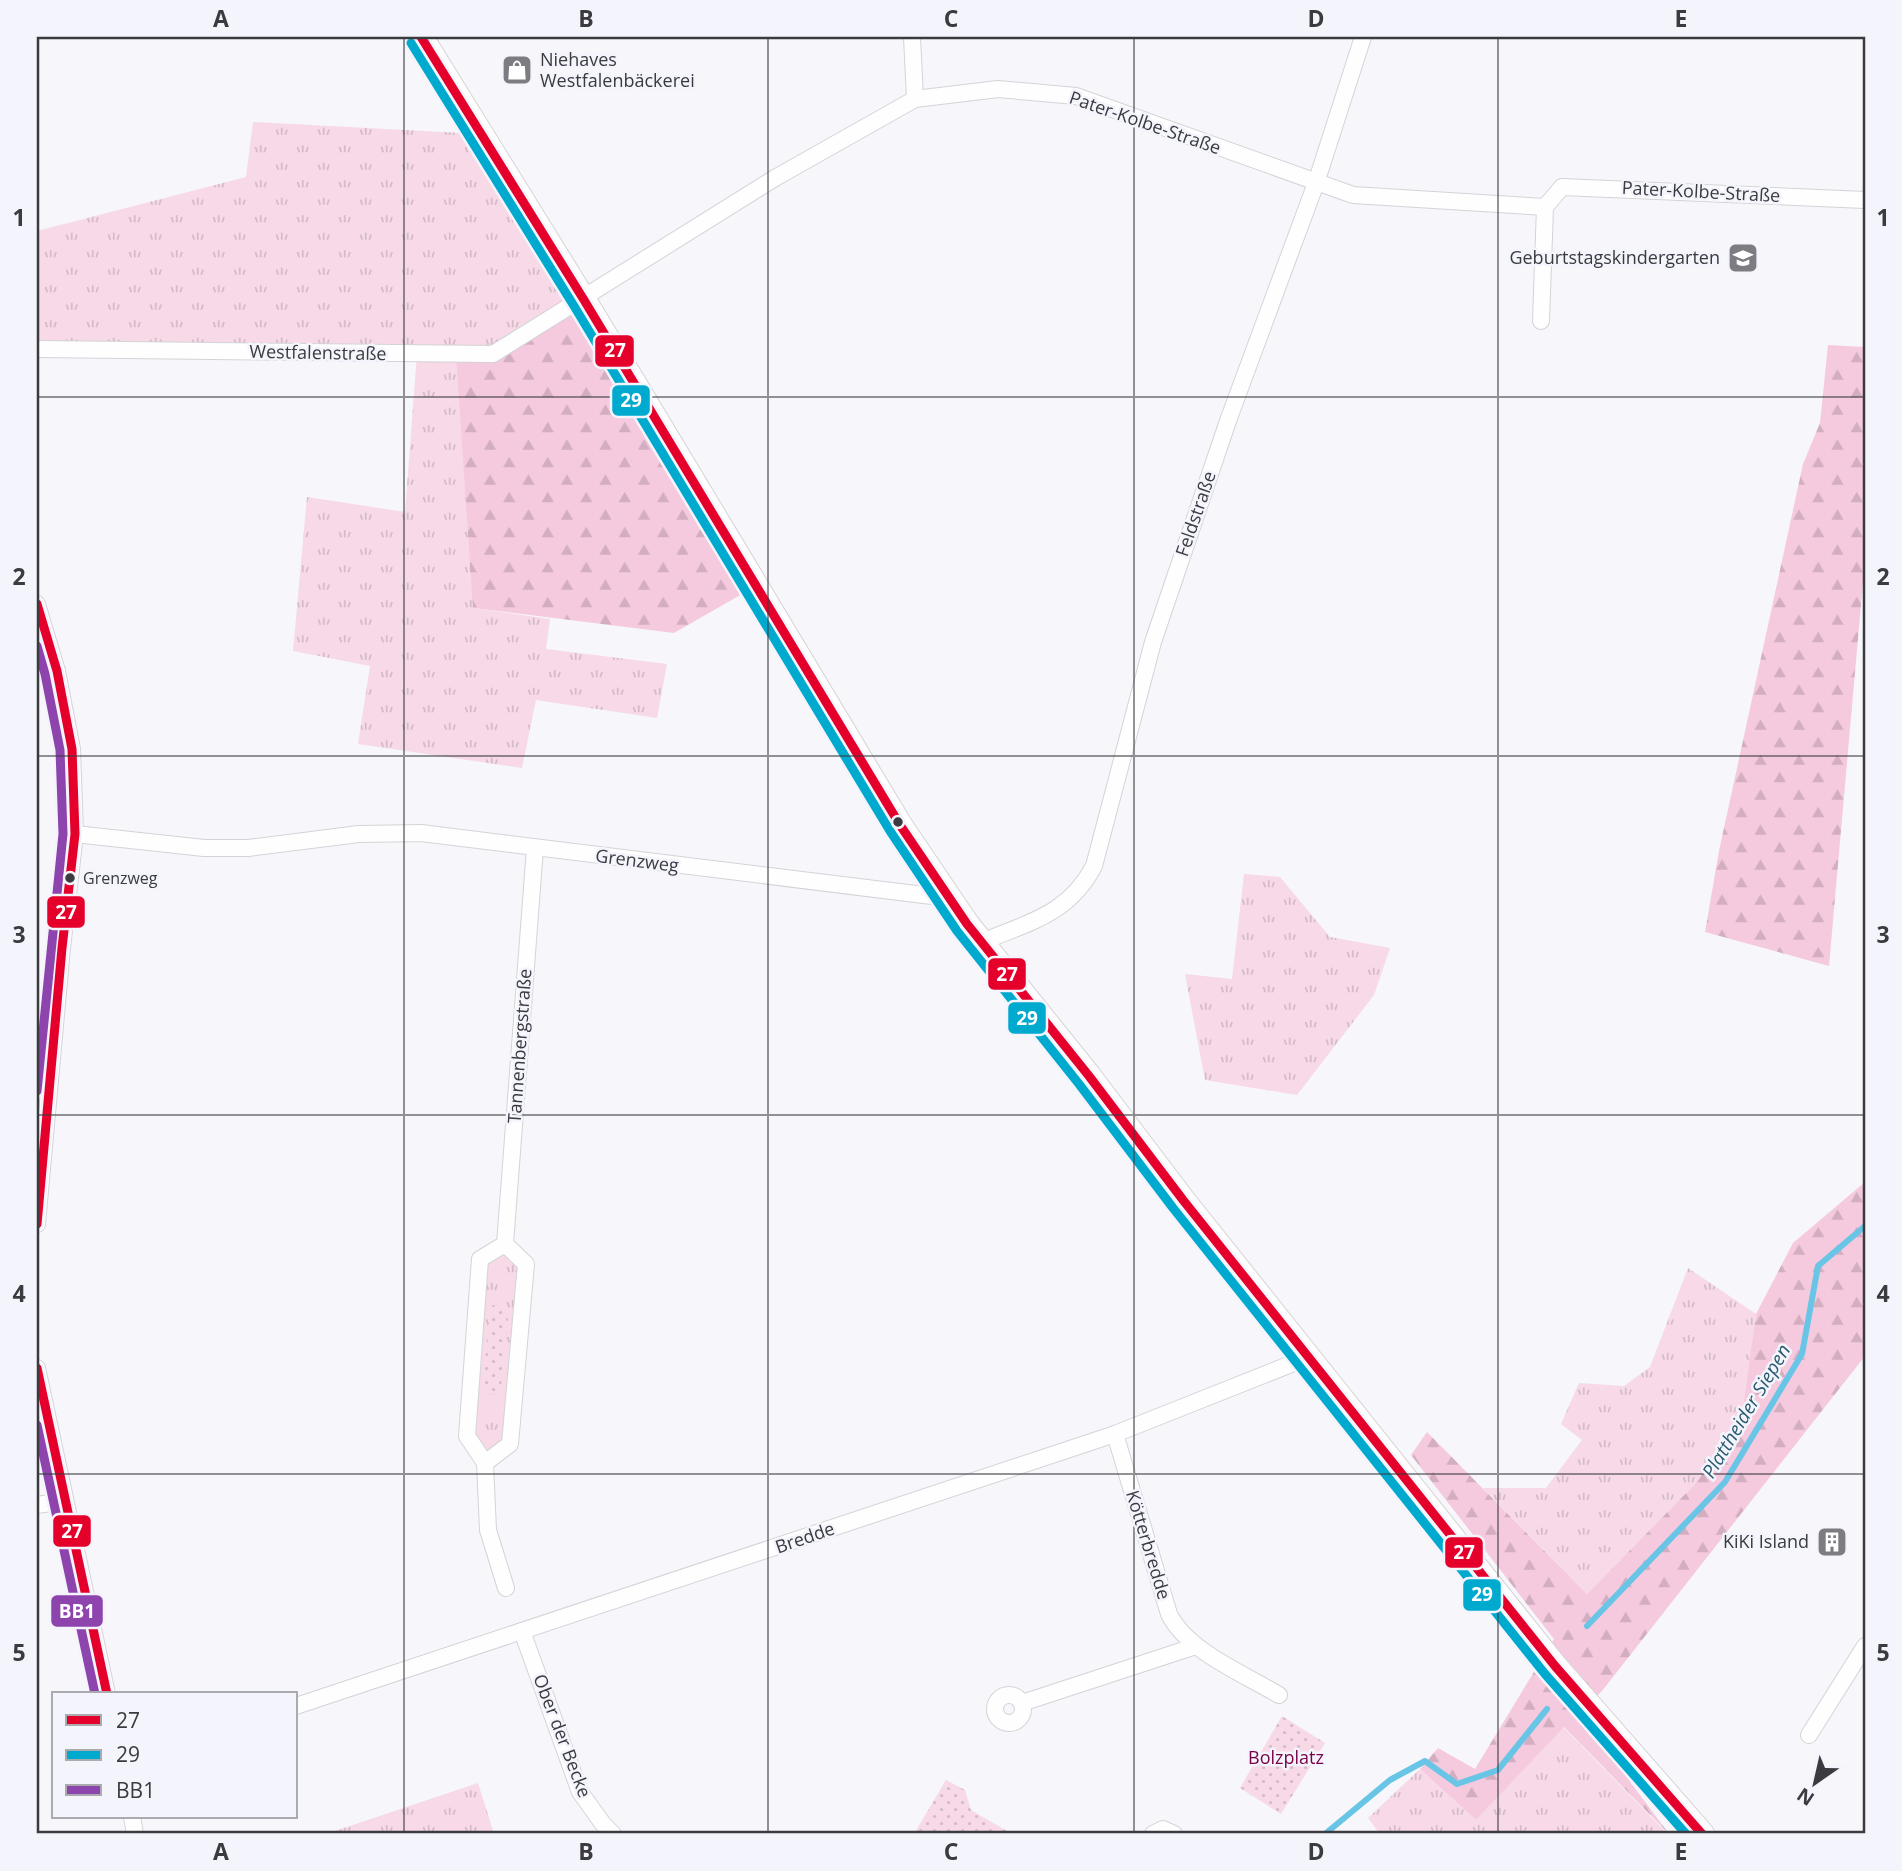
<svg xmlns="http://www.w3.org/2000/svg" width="1902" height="1871" font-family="'Open Sans',sans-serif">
<defs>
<pattern id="grass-tufts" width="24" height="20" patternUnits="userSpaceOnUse" patternTransform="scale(1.75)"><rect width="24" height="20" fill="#f7d9e7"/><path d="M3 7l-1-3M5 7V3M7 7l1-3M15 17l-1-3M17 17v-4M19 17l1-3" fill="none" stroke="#d4bbc7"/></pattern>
<pattern id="forest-firs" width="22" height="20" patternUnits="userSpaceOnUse" patternTransform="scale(1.75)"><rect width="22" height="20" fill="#f5cade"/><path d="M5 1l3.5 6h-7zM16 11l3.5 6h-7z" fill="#d3aec0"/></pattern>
<pattern id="park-dots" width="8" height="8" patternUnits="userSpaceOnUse" patternTransform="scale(1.75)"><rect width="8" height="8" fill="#f7d9e7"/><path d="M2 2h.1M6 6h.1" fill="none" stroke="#d4bbc7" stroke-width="1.8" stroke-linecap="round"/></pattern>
</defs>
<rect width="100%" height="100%" fill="#f6f6fb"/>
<!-- grass -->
<g fill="url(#grass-tufts)">
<polygon points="253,122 481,134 584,300 473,608 550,619 546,649 667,664 657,718 536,700 522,768 358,744 370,666 293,651 307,497 405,512 417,354 37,349 37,231 246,177"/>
<polygon points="1244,874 1280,877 1330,937 1390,948 1374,995 1297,1095 1205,1080 1185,974 1232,979"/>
<polygon points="505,1251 521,1267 507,1441 486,1457 471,1434 486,1262"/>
<polygon points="1688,1268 1756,1314 1743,1416 1697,1482 1587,1594 1483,1488 1546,1488 1582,1440 1561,1424 1579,1383 1624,1386 1650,1367"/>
<polygon points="1563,1727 1668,1834 1380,1834 1368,1818 1420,1769 1476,1820"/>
<polygon points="478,1783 494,1834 326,1834"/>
</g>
<!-- forest -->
<g fill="url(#forest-firs)">
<polygon points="584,300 756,586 674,633 473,608 456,354 493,354"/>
<polygon points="1828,345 1865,347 1865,559 1829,966 1705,932 1719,851 1803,464 1820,423"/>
<polygon points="1865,1182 1865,1356 1602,1691 1579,1713 1669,1834 1564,1727 1476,1820 1420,1769 1438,1748 1475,1769 1554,1639 1411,1455 1427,1432 1587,1594 1697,1482 1742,1416 1756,1314 1793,1243"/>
</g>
<!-- park -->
<g fill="url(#park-dots)">
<polygon points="491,1305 509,1307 500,1395 481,1394"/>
<polygon points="1282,1716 1325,1743 1281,1814 1240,1788"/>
<polygon points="946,1780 965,1790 971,1810 1012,1834 914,1834"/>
</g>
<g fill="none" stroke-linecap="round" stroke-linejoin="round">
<!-- stream -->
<g stroke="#69c5e6" stroke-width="6">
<polyline points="1587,1626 1725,1482 1802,1354 1818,1266 1865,1226"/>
<polyline points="1325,1834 1390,1780 1425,1761 1457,1784 1498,1770 1547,1709"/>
</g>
<!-- minor casing -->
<g stroke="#d4d4d8" stroke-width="18">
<g id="minor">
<polyline points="912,37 915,99"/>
<polyline points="1541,321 1545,207"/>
<polyline points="37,349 493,354 775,178 915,99 998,89 1076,96 1353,195 1545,207 1562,187 1865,200"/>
<polyline points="37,604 57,671 72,749 75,834 62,948 37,1224"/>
<polyline points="37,670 57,671"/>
<polyline points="75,834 204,848 248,848 359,834 421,833 948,898"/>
<path d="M982,942C1029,922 1068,915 1094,866L1153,642L1229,418L1316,183L1363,37"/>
<polyline points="505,1244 526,1264 510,1444 485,1463 467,1436 480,1259 505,1244 535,848"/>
<polyline points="37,1368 107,1694"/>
<path d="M1115,1434L1169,1614C1187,1651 1244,1674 1279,1695"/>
<polyline points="485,1463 488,1530 506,1588"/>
<polyline points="37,1505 64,1501"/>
<polyline points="522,1631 580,1792 603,1824 613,1834"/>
<circle cx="1009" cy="1709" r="14"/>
<polyline points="1022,1703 1196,1646"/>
<polyline points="296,1706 1115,1434 1309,1357"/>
<polyline points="1809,1735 1865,1646"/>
<polyline points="132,1817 135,1834"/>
<polyline points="1153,1834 1163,1829 1174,1834"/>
</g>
</g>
<!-- primary casing -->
<g stroke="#d4d4d8" stroke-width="26">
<polyline id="primary" points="421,37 584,300 900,825 967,924 1089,1076 1183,1200 1555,1666 1702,1834"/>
</g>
<!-- minor -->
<use href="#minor" stroke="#fefefe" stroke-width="16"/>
<!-- primary -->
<use href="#primary" stroke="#fefefe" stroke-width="24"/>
<!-- bus-1 casing -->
<g stroke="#f4f4fd" stroke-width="14">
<g id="bus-1">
<polyline points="421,37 584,300 900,825 967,924 1089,1076 1183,1200 1555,1666 1702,1834"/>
<polyline points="37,604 57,671 72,749 75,834 62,948 37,1224"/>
<polyline points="37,1368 107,1694"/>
</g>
</g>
<!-- bus-2 casing -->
<g stroke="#f4f4fd" stroke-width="14">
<polyline id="bus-2" points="411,43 574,306 890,831 957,931 1079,1084 1173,1208 1545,1674 1686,1834"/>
</g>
<!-- bus-3 casing -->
<g stroke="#f4f4fd" stroke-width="14">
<g id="bus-3">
<polyline points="37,646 45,674 60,750 63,834 37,1091"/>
<polyline points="37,1425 95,1694"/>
</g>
</g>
<!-- bus-1 -->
<use href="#bus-1" stroke="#e4002b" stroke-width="9"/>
<!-- bus-2 -->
<use href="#bus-2" stroke="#00a9ce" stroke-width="9"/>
<!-- bus-3 -->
<use href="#bus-3" stroke="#8e44ad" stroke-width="9"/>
</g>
<!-- grid -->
<path fill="none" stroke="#3a3a3f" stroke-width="2" stroke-opacity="0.55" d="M404,37V1834M768,37V1834M1134,37V1834M1498,37V1834M37,397H1865M37,756H1865M37,1115H1865M37,1474H1865"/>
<!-- icons -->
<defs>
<g id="shop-square" transform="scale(1.575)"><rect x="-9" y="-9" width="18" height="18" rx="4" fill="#7c7c81" stroke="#f4f4fd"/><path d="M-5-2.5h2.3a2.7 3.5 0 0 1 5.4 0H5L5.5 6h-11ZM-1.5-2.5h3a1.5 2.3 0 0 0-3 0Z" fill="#fff"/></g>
<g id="school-square" transform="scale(1.575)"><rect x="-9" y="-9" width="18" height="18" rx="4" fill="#7c7c81" stroke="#f4f4fd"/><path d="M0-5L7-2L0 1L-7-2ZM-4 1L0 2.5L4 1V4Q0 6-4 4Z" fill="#fff"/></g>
<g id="building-square" transform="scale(1.575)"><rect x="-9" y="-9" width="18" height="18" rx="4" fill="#7c7c81" stroke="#f4f4fd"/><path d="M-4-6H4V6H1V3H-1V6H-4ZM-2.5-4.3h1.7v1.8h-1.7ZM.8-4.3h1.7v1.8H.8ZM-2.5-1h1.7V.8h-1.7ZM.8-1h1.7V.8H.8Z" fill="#fff"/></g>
</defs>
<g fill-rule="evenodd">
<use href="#shop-square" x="517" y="70"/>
<use href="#school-square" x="1743" y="258"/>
<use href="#building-square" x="1832" y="1542"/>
</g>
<!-- markers -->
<g fill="#3a3a3f" stroke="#f4f4fd" stroke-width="2.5">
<circle cx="898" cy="822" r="6"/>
<circle cx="70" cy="878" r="6"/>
</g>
<g text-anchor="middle" stroke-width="5" stroke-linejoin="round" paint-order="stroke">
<!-- bus labels -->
<g font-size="16" fill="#3a3a3f" stroke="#f4f4fd" text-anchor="start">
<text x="83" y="884">Grenzweg</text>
</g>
<!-- poi labels -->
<g font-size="18" fill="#3a3a3f" stroke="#f4f4fd" text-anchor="end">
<text x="540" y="66" text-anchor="start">Niehaves<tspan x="540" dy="21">Westfalenbäckerei</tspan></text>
<text x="1720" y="264">Geburtstagskindergarten</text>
<text x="1809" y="1548">KiKi Island</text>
</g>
<!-- street labels -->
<g font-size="18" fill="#3a3a3f" stroke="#f4f4fd">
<text transform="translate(1145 123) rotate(19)" y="6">Pater-Kolbe-Straße</text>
<text transform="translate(1701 192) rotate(3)" y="6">Pater-Kolbe-Straße</text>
<text transform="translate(318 353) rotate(1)" y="6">Westfalenstraße</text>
<text transform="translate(1196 514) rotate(-71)" y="6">Feldstraße</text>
<text transform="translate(637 861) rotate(7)" y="6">Grenzweg</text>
<text transform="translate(520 1046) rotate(-86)" y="6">Tannenbergstraße</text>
<text transform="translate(805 1538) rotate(-19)" y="6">Bredde</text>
<text transform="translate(1148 1545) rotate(73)" y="6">Kötterbredde</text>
<text transform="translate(562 1736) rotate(69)" y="6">Ober der Becke</text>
</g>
<!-- park labels -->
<g font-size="18" fill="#790047" stroke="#f4f4fd">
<text x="1286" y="1764">Bolzplatz</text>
</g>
<!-- water labels -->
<g font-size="19" font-style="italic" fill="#295b6e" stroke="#f4f4fd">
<text transform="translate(1746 1411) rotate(-59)" y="7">Plattheider Siepen</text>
</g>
</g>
<g stroke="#f4f4fd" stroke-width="2.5">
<rect x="594" y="334" width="41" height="34" rx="7" fill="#e4002b"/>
<rect x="611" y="384" width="40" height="33" rx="7" fill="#00a9ce"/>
<rect x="46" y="895" width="40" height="34" rx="7" fill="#e4002b"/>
<rect x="987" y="957" width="40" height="34" rx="7" fill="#e4002b"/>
<rect x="1007" y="1001" width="40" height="34" rx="7" fill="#00a9ce"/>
<rect x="52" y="1514" width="40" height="34" rx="7" fill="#e4002b"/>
<rect x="1444" y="1536" width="40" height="33" rx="7" fill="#e4002b"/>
<rect x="1462" y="1578" width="40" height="34" rx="7" fill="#00a9ce"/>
<rect x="50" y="1594" width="54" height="34" rx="7" fill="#8e44ad"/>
</g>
<g font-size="19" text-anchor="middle" font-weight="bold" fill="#fff">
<text x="615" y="357">27</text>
<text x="631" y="407">29</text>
<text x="66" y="919">27</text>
<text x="1007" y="981">27</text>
<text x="1027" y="1025">29</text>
<text x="72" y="1538">27</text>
<text x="1464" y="1559">27</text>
<text x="1482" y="1601">29</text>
<text x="77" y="1618">BB1</text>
</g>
<!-- border -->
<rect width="1902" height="1871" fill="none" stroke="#f4f4fd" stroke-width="77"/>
<!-- legend -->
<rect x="52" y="1692" width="245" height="126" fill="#f4f4fd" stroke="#aaaab1" stroke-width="2"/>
<rect x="66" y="1715" width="35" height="10" fill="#e4002b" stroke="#aaaab1" stroke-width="2"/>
<text x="116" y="1728" font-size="21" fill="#3a3a3f">27</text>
<rect x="66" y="1750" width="35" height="10" fill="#00a9ce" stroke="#aaaab1" stroke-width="2"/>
<text x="116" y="1762" font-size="21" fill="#3a3a3f">29</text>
<rect x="66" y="1785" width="35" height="10" fill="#8e44ad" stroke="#aaaab1" stroke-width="2"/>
<text x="116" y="1798" font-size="21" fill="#3a3a3f">BB1</text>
<!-- north arrow -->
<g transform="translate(1815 1783) rotate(214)" stroke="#f4f4fd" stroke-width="5" paint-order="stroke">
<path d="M0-5L12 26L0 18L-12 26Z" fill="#3a3a3f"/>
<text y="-10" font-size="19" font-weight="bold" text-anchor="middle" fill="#3a3a3f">N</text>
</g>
<rect x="38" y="38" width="1826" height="1794" fill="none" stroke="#3a3a3f" stroke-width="2.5"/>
<g font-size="23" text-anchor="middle" font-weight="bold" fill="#3a3a3f">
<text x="221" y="27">A</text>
<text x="586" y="27">B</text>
<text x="951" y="27">C</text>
<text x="1316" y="27">D</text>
<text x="1681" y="27">E</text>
<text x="19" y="226">1</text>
<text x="1883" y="226">1</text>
<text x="19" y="585">2</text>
<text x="1883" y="585">2</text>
<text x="19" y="943">3</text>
<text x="1883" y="943">3</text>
<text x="19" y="1302">4</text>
<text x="1883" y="1302">4</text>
<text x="19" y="1661">5</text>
<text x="1883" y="1661">5</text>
<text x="221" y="1860">A</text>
<text x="586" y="1860">B</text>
<text x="951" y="1860">C</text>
<text x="1316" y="1860">D</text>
<text x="1681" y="1860">E</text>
</g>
</svg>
